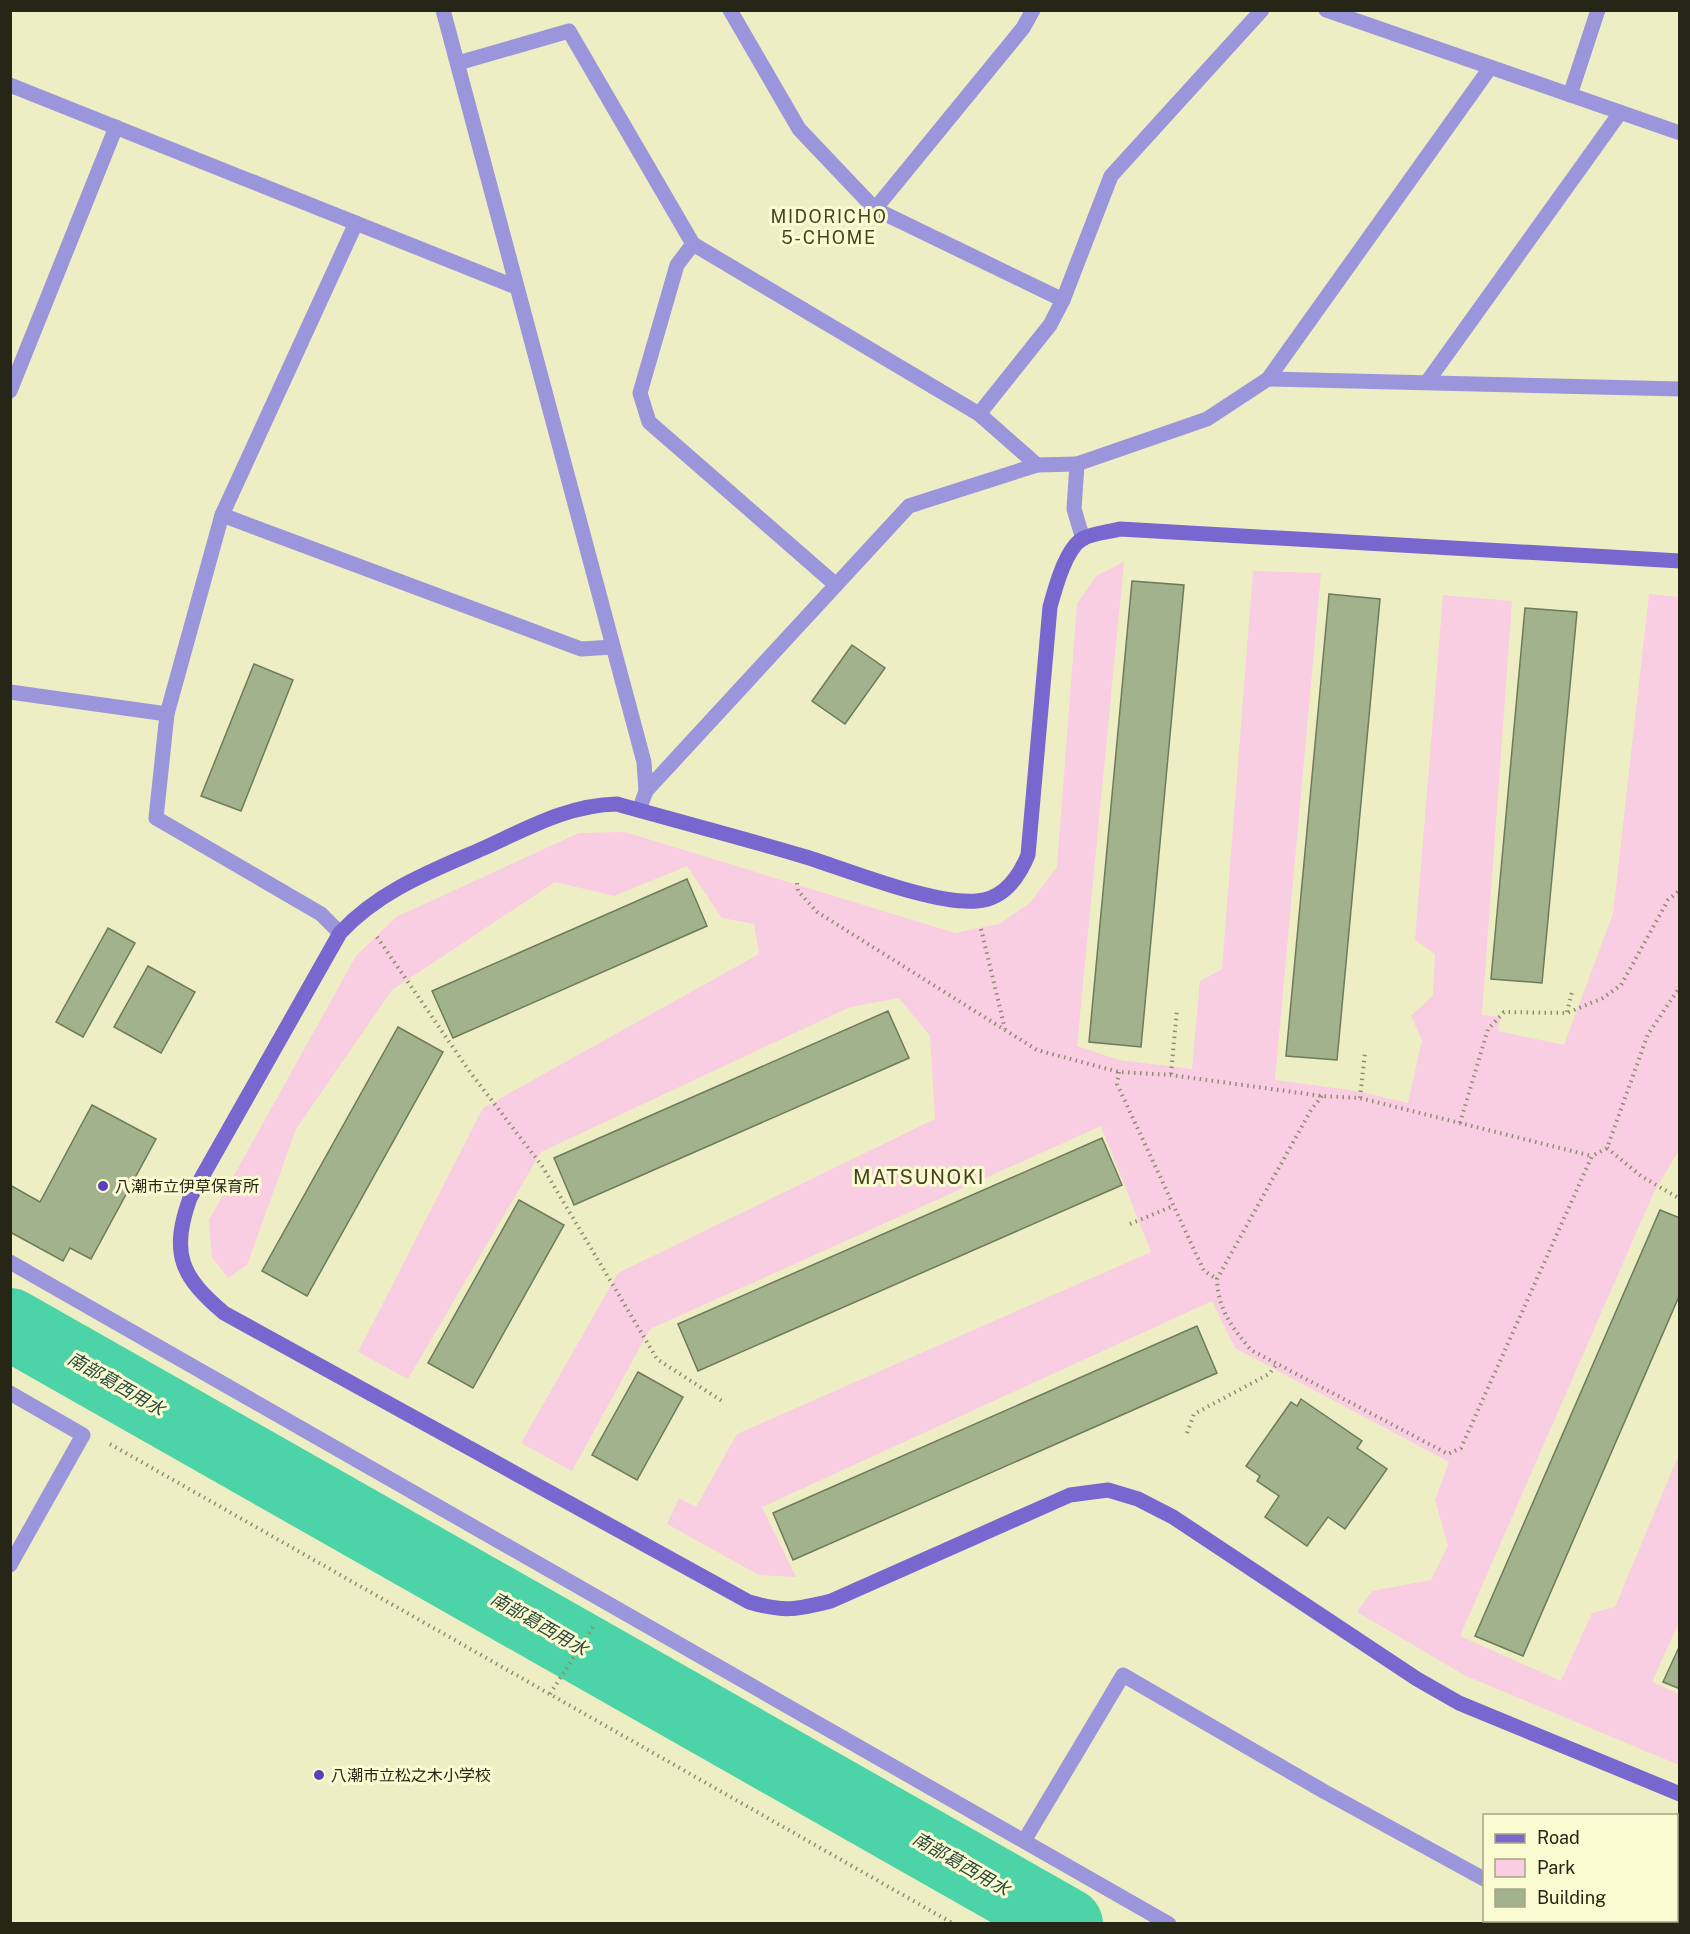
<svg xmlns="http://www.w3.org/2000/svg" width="1690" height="1934" font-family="'Public Sans','Noto Sans JP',sans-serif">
<rect width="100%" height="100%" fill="#eeeec5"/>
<!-- green -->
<polygon fill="#f9cde2" points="1124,562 1077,1046 1119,1060 1192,1069 1200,981 1222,969 1253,571 1321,573 1275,1080 1357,1091 1408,1103 1422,1040 1411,1016 1433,995 1435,954 1415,940 1443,595 1512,601 1482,1015 1501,1017 1498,1031 1564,1045 1613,914 1649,594 1679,597 1679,1150 1654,1192 1460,1636 1561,1681 1592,1613 1615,1607 1679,1454 1679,1622 1652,1682 1679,1694 1679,1765 1466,1676 1357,1612 1372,1591 1431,1580 1448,1546 1435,1500 1449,1462 1235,1348 1212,1301 762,1507 796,1577 759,1575 667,1524 679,1498 696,1507 737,1434 1151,1252 1101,1126 650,1329 572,1471 521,1443 618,1273 935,1119 930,1036 899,998 850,1007 541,1152 408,1379 358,1352 483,1108 759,954 754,924 722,918 687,866 614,896 555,882 392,990 296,1129 247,1265 228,1278 212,1257 209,1220 356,956 396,917 579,833 625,832 955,933 999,924 1030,903 1057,867 1077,604 1096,576"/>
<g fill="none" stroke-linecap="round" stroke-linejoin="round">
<!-- river -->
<polyline stroke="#4cd3a7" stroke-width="72" points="10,1324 1067,1924"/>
</g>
<!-- building -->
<g fill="#a1b28d" stroke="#6c7b59" stroke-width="1.5">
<polygon points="1132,581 1184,585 1141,1047 1089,1042"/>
<polygon points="1329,594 1380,599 1337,1060 1286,1056"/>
<polygon points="1525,608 1577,612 1542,983 1491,979"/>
<polygon points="852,645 885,668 845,724 812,701"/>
<polygon points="254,664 293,680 241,811 201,796"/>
<polygon points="687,879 707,926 453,1038 432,991"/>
<polygon points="108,928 135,943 83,1037 56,1022"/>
<polygon points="148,966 195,992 161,1053 114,1027"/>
<polygon points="888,1011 909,1058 574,1205 554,1158"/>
<polygon points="398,1027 443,1052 307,1296 262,1271"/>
<polygon points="92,1105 156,1139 91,1259 70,1248 63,1261 10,1232 10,1185 40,1202"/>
<polygon points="1102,1138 1122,1185 698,1371 678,1324"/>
<polygon points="519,1200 564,1225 473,1388 428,1363"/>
<polygon points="1660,1210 1680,1218 1680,1294 1523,1656 1475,1636"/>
<polygon points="1197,1326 1217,1373 793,1560 773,1513"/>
<polygon points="638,1372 683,1397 637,1480 592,1455"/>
<polygon points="1301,1399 1362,1441 1357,1448 1387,1469 1345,1529 1328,1517 1307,1546 1265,1517 1279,1496 1257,1481 1260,1476 1246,1466 1291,1402 1297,1406"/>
<polygon points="1680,1645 1680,1689 1663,1682"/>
</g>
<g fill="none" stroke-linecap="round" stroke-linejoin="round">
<!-- path -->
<g stroke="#8e8e71" stroke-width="4" stroke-dasharray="1.5 4.5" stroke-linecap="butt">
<polyline points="797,883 798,891 817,912 1037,1050 1119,1072 1171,1075 1322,1096 1360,1098 1592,1156"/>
<polyline points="981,929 1005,1029"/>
<polyline points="377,937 470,1072 542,1166 657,1359 722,1401"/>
<polyline points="1567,1012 1572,992"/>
<polyline points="1119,1072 1117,1084 1204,1271 1217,1279"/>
<polyline points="1171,1074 1177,1009"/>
<path d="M1322,1096L1311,1110L1217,1279C1218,1310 1232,1327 1251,1350L1448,1454L1461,1448L1592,1156L1607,1148L1648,1034L1680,987"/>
<polyline points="1360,1098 1365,1053"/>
<polyline points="1460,1123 1488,1029 1504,1012 1567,1013 1603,998 1621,985 1668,900 1680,890"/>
<polyline points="1607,1148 1641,1176 1680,1199"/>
<polyline points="1130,1224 1173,1206"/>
<polyline points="1187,1433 1194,1414 1269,1374 1276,1365"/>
<polyline points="110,1444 954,1924"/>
<polyline points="550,1694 593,1627"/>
</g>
<!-- lane -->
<g stroke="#9b95db" stroke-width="15">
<polyline points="730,10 799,129 875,209 1063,300 1111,176 1262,10"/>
<polyline points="458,63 569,31 693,244 979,414 1037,465"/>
<polyline points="875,209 1023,28 1033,10"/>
<polyline points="693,244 677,265 640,393 649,422 836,585"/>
<polyline points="1427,382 1620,113"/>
<polyline points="979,414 1050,325 1063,300"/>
<polyline points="1077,464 1207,419 1268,379 1490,68"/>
<polyline points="222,515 581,649 613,647"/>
<polyline points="646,791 909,506 1037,465 1077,464 1074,509 1083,539"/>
<polyline points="1024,1841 1123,1675 1325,1792 1484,1879"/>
<polyline points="1559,1920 1565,1924"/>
<polyline points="1503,1924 1505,1920"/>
</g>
<!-- street -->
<g stroke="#9b95db" stroke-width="15">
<polyline points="443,10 644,762 646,791 639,810"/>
<polyline points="1326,10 1680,133"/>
<polyline points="10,85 516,287"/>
<polyline points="1570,95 1598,10"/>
<polyline points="1268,379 1680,389"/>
<polyline points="10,391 116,127"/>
<polyline points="10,692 167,714"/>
<polyline points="340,933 321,914 156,818 167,714 222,515 356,223"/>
<polyline points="10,1262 1169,1924"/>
<polyline points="10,1393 83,1435 10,1565"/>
</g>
<!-- secondary -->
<path stroke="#7767cf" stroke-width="15" d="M1680,561L1120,529C1109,532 1092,533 1082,539C1065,550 1055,589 1050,607L1028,855C1019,877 1004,899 977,901C934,905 851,871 806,857C743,838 680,822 617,804C568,805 528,828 484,848C432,871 380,890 340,933L190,1198C170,1253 181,1277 224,1313L749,1602C783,1612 796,1610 831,1601L1070,1495L1108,1490L1138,1499L1173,1517L1417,1679L1459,1703L1680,1794"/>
</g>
<!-- markers -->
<g fill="#5b41b9" stroke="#fbfbd2" stroke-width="2">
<circle cx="103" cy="1186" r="6"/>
<circle cx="319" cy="1775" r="6"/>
</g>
<g text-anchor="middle" stroke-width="6" stroke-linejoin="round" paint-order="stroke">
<!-- poi labels -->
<g font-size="16" fill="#262617" stroke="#fbfbd2" text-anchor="start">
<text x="115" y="1192">八潮市立伊草保育所</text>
<text x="331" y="1781">八潮市立松之木小学校</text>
</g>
<!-- neighbourhood labels -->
<g font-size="18" letter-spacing="1.5" fill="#464522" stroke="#fbfbd2">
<text x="829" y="223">MIDORICHO<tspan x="829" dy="21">5-CHOME</tspan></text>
</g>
<!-- water labels -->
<g font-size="18" font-style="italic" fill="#2b473c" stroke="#fbfbd2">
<text transform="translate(116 1384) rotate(30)" y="6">南部葛西用水</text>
<text transform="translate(539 1624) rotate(30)" y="6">南部葛西用水</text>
<text transform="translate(961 1864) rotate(30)" y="6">南部葛西用水</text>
</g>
<!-- quarter labels -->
<g font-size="20" letter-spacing="1.5" fill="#464522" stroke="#fbfbd2">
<text x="919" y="1184">MATSUNOKI</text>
</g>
</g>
<!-- border -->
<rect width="1690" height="1934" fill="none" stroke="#262617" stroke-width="24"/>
<!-- legend -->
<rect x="1483" y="1814" width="195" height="108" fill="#fbfbd2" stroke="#a6a687" stroke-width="1.5"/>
<rect x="1495" y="1834" width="30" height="9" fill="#7767cf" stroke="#a6a687" stroke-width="1.5"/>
<text x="1537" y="1844" font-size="18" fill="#262617">Road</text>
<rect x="1495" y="1859" width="30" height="18" fill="#f9cde2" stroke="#a6a687" stroke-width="1.5"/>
<text x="1537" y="1874" font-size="18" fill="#262617">Park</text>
<rect x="1495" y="1889" width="30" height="18" fill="#a1b28d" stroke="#a6a687" stroke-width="1.5"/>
<text x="1537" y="1904" font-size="18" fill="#262617">Building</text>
</svg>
